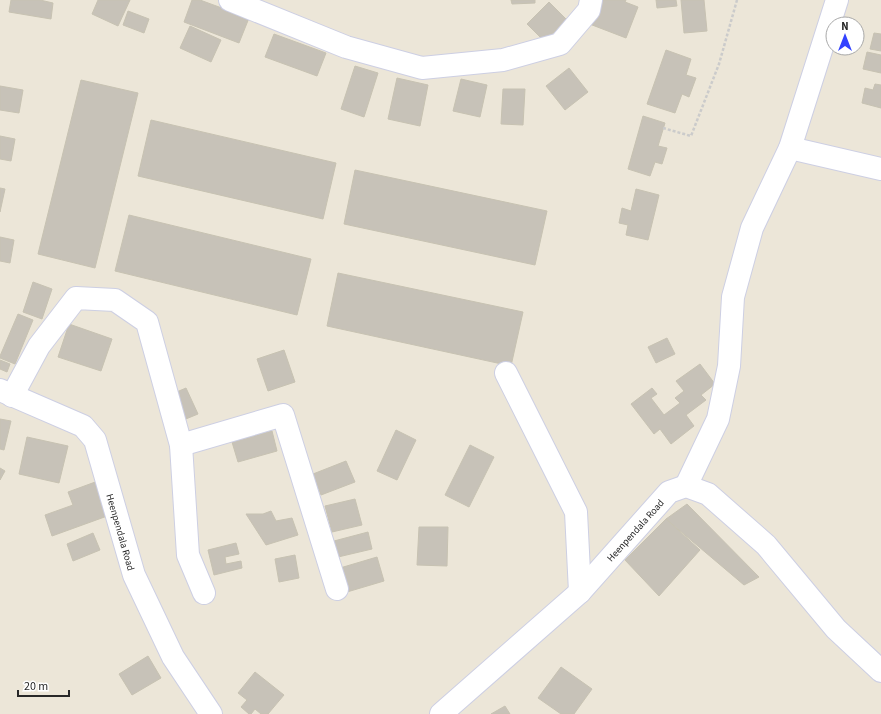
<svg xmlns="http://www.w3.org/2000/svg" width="881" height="714" font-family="'Source Sans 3',sans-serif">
<rect width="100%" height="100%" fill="#ece6d8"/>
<!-- building -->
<g fill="#c7c2b8" stroke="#c7c2b2">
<polygon points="11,0 40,0 53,3 51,19 9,12"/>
<polygon points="98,0 130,0 118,26 92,14"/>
<polygon points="192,0 200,0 249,18 239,43 184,22"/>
<polygon points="511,0 535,0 535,3 512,4"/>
<polygon points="595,0 626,0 625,2 638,7 626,38 587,23"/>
<polygon points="656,0 676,0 677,6 657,8"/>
<polygon points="681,0 704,0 707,31 684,33"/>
<polygon points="549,2 566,19 545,42 527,24"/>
<polygon points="128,11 149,19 144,33 123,25"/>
<polygon points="190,26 221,40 211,62 180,48"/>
<polygon points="874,33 881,34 881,51 870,49"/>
<polygon points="274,34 326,53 317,76 265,57"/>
<polygon points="666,50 691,59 686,75 696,78 689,97 682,94 675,113 647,104"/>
<polygon points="867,52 881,55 881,73 863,69"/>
<polygon points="355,66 378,73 364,117 341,109"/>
<polygon points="569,68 588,92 565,110 546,86"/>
<polygon points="397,78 428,85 420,126 388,119"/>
<polygon points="461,79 487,85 480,117 453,111"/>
<polygon points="81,80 138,93 95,268 38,254"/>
<polygon points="875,84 881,85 881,108 862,103 865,88 873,90"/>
<polygon points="0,86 23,90 19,113 0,110"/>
<polygon points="503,89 525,89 523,125 501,124"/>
<polygon points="643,116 665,123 658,146 667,148 662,164 655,162 650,176 628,169"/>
<polygon points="151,120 336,163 323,219 138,176"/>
<polygon points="0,136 15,139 11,161 0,159"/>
<polygon points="355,170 547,211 535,265 344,224"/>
<polygon points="0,188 5,189 0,212"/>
<polygon points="636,189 659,195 648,240 626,235 628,225 619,223 622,208 631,211"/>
<polygon points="129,215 311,259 297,315 115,271"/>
<polygon points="0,237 14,240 10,263 0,261"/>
<polygon points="338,273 523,312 511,366 327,326"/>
<polygon points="33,282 52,289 42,319 23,312"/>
<polygon points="18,314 33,320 15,364 0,358 0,356"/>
<polygon points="69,324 112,339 101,371 58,357"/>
<polygon points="667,338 675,354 656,363 648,347"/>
<polygon points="284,350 295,382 268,391 257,359"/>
<polygon points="0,360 10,364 7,372 0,369"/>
<polygon points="700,364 715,384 701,395 706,400 686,415 694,426 671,444 660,429 654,434 631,404 652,388 657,394 651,398 664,415 680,403 675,398 684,391 676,381"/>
<polygon points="186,388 198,414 176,423 165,397"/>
<polygon points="0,419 11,421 4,450 0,449"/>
<polygon points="396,430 416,440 397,480 377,471"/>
<polygon points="272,431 277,451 238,462 232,442"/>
<polygon points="27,437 68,446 59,483 19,474"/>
<polygon points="470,445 494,457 469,507 445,495"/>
<polygon points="346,461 355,482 321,495 313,474"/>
<polygon points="0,468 5,471 0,480"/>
<polygon points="98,481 110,515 52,536 45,515 73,505 68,492"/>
<polygon points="355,499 362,525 332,532 325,506"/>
<polygon points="687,504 759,577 744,585 666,519"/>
<polygon points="271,511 276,521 292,518 298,535 266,545 246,514 263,514"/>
<polygon points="666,519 700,550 659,596 625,560"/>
<polygon points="419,527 448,527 447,566 417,565"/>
<polygon points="368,532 372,549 338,557 334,541"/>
<polygon points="93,533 100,550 73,561 67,544"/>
<polygon points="236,543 239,554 225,557 226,564 241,561 242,568 214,575 208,550"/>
<polygon points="295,555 299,578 279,582 275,559"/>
<polygon points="377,557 384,581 347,592 340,568"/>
<polygon points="148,656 161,678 132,695 119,674"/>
<polygon points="561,667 592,689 574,714 561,714 538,698"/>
<polygon points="255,672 284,695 268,714 261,714 255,709 251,714 249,714 241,707 247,700 238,693"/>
<polygon points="505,706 510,714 491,714"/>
</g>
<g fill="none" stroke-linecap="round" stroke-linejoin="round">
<!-- minor casing -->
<g stroke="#cdcfe3" stroke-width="24">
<g id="minor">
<polyline points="230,0 346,47 422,68 503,60 560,44 589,10 591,0"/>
<polyline points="790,148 881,169"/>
<polyline points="506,373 576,512 580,592"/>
<polyline points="0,390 83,426 95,440 134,575 173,657 211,714"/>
<polyline points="12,396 39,346 76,298 115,300 147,322 181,445 188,555 204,593"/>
<polyline points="181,445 283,415 337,589"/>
<polyline points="686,486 718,419 729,366 733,297 752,228 790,148 837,0"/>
<polyline points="441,714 580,592 669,492 686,486 708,494 766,545 836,629 881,671"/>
</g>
</g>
<!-- path -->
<polyline stroke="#cbcbcb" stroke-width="2.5" stroke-dasharray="3 2" stroke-linecap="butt" points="663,128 691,136 719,64 737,0"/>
<!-- minor -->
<use href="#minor" stroke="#fff" stroke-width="22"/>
</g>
<g text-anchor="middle" stroke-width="3" stroke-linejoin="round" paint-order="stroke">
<!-- street labels -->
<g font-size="10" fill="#282828" stroke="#fff">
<text transform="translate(635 530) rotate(-48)" y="4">Heenpendala Road</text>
<text transform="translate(121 532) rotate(74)" y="4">Heenpendala Road</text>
</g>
</g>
<!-- north arrow -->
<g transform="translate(845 36)"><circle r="19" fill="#ffffff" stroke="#a9a9a9"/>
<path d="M0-3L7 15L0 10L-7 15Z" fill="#3242ff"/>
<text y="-6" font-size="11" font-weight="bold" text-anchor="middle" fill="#282828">N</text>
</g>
<!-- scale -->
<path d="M18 690v6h51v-6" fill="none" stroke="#282828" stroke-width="2"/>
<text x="24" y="690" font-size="12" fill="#282828" stroke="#ffffff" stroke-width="3" paint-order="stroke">20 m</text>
</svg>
